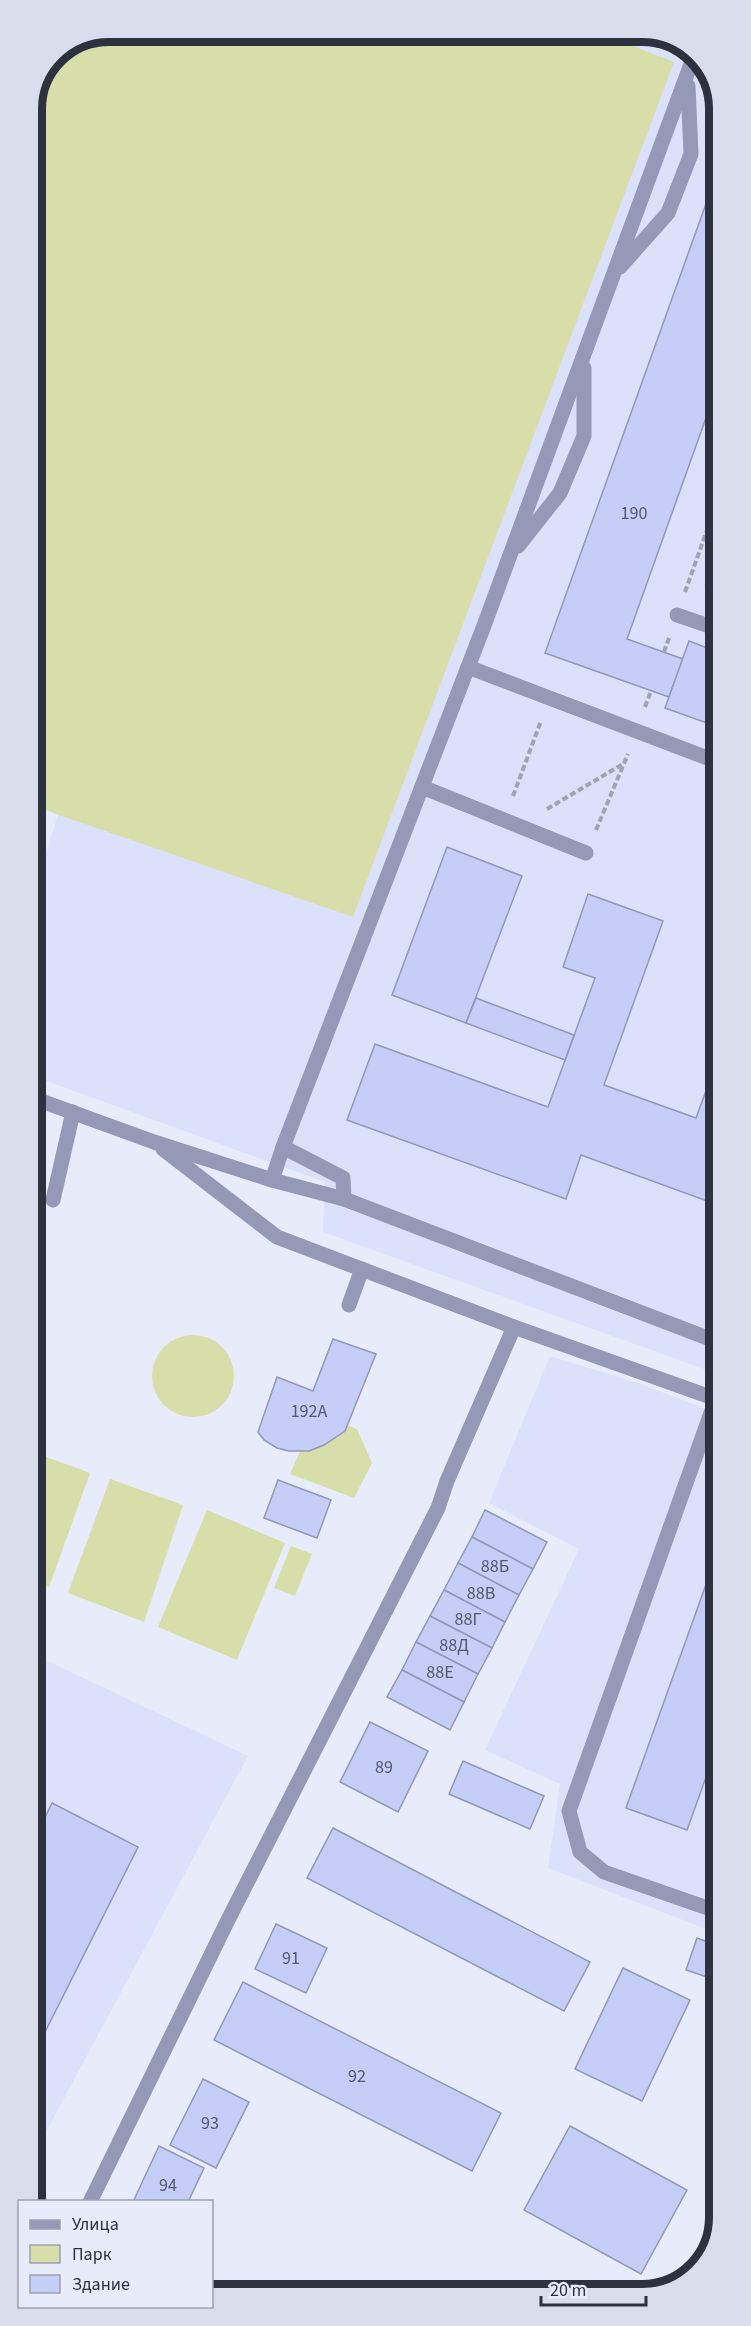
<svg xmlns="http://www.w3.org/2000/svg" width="751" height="2326" viewBox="0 0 751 2326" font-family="'Source Sans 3',sans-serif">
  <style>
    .built { fill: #dbe1fa }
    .green { fill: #d8dea9 }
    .building { fill: #c5cef7; stroke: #9198b8; stroke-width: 1.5 }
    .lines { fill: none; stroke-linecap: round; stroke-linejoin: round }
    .path { stroke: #a0a3b1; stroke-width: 4; stroke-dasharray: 6 3; stroke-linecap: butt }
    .minor { stroke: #9399b7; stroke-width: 15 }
    .labels { text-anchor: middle; stroke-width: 5; stroke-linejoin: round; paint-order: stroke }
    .number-label { font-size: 18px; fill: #54586c }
    .rim { fill: none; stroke: #2e313e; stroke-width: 8 }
  </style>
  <rect width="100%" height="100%" fill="#e8ebf9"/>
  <!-- built -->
  <g class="built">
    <path d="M109,32H648L693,50L717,89L718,1374L323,1232L325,1182L33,1076V894L58,815L32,804V104L54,54Z"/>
    <path d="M550,1356L638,1383L719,1414V1934L548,1868L560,1784L485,1750L579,1549L489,1503Z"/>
    <path d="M33,1654L248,1756L34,2154Z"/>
  </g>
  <!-- green -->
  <g class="green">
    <path d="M109,32H597L674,62L353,917L59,815L32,804V104L54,54Z"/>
    <path d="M717,545L718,591L704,586Z"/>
    <circle cx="193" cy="1376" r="41"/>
    <path d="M317,1413L357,1429L372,1463L354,1498L290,1474Z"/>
    <path d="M33,1452L90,1473L49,1587L33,1581Z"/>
    <path d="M110,1479L183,1505L144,1622L68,1593Z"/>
    <path d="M207,1510L285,1543L237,1660L158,1627Z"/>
    <path d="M291,1546L312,1554L295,1596L274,1588Z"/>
  </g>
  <!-- building -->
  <g class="building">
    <path d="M717,173V387L627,639L683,659L669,697L545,653Z"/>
    <path d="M689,641L718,652V727L665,708Z"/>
    <path d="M447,847L522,876L466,1023L392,995Z"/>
    <path d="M588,894L663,921L604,1085L696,1118L706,1091L718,1095V1205L581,1155L566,1199L347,1120L375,1044L548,1107L595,978L563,967Z"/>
    <path d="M476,998L574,1035L565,1060L466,1023Z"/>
    <path d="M333,1339L376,1354L345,1431L324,1445L309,1451H289L277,1448L264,1440L258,1432L277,1377L313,1391Z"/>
    <path d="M278,1480L331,1500L317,1538L264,1518Z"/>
    <path d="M485,1510L547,1542L533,1569L472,1537Z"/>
    <path d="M472,1537L533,1569L519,1595L458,1563Z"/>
    <path d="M719,1548V1741L687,1830L626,1808Z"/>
    <path d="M458,1563L519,1595L505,1622L444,1590Z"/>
    <path d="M444,1590L505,1622L492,1648L430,1616Z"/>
    <path d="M430,1616L492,1648L478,1674L416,1642Z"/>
    <path d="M416,1642L478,1674L464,1702L402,1670Z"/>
    <path d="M402,1670L464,1702L450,1730L387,1697Z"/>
    <path d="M370,1722L428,1751L398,1812L340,1782Z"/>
    <path d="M463,1761L544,1796L530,1829L449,1794Z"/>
    <path d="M52,1803L138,1847L34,2054V1840Z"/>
    <path d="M333,1828L590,1962L564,2011L307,1878Z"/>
    <path d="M276,1924L327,1948L306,1993L255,1969Z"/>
    <path d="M697,1938L719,1946V1981L686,1970Z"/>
    <path d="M623,1968L690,2000L642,2101L575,2069Z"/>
    <path d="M243,1982L501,2113L472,2171L214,2040Z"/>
    <path d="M203,2079L249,2102L216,2168L170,2145Z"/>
    <path d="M570,2126L687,2190L641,2274L524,2210Z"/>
    <path d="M159,2146L204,2168L188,2202H133Z"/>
  </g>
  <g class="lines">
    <!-- path -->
    <g class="path">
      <path d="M685,592L717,502"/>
      <path d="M664,652L669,638"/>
      <path d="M645,707L651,691"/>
      <path d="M513,796L541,721"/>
      <path d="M547,809L623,764"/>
      <path d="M596,830L628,754"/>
    </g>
    <!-- minor -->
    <g class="minor">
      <path d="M647,32L658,36"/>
      <path d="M620,267L668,213L691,154L688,86"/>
      <path d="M518,546L560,493L584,436V368"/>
      <path d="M677,615L718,629"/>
      <path d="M468,667L718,762"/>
      <path d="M422,787L586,853"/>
      <path d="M33,1098L154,1142L272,1180L344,1199L718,1342"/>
      <path d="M163,1149L277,1237L514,1327L719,1400"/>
      <path d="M272,1180L283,1147"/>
      <path d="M344,1199L343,1178L283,1147L485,623L695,53"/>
      <path d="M53,1200L73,1112"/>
      <path d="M349,1305L362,1269"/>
      <path d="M716,1399L569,1811L580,1852L604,1872L719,1912"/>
      <path d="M90,2202L228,1920L438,1508L447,1481L514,1327"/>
    </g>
  </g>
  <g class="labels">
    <!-- number labels -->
    <g class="number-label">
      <text x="634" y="519">190</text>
      <text x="309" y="1417">192А</text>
      <text x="495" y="1572">88Б</text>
      <text x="481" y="1599">88В</text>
      <text x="468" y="1625">88Г</text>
      <text x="454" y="1651">88Д</text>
      <text x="440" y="1678">88Е</text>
      <text x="384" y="1773">89</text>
      <text x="291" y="1964">91</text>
      <text x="357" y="2082">92</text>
      <text x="210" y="2129">93</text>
      <text x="168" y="2191">94</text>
    </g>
  </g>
  <!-- crop -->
  <path d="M0 0H751V2326H0ZM109 42H642A67 67 0 0 1 709 109V2217A67 67 0 0 1 642 2284H109A67 67 0 0 1 42 2217V109A67 67 0 0 1 109 42Z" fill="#d9dcea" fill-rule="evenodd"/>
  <path class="rim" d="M109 42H642A67 67 0 0 1 709 109V2217A67 67 0 0 1 642 2284H109A67 67 0 0 1 42 2217V109A67 67 0 0 1 109 42Z"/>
  <!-- legend -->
  <rect x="18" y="2200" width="195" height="108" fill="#e8ebf9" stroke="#9ea1ae" stroke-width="1.5"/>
  <rect x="30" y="2220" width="30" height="9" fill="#9399b7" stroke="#9ea1ae" stroke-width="1.5"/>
  <text x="72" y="2230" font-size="18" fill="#2e313e">Улица</text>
  <rect x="30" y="2245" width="30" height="18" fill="#d8dea9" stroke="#9ea1ae" stroke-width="1.5"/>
  <text x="72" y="2260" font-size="18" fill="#2e313e">Парк</text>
  <rect x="30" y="2275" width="30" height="18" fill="#c5cef7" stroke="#9ea1ae" stroke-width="1.5"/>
  <text x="72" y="2290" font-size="18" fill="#2e313e">Здание</text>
  <!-- scale -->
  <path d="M541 2296v9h105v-9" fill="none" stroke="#2e313e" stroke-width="3"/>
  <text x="550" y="2296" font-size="18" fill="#2e313e" stroke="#e8ebf9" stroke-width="4.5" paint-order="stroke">20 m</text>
</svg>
